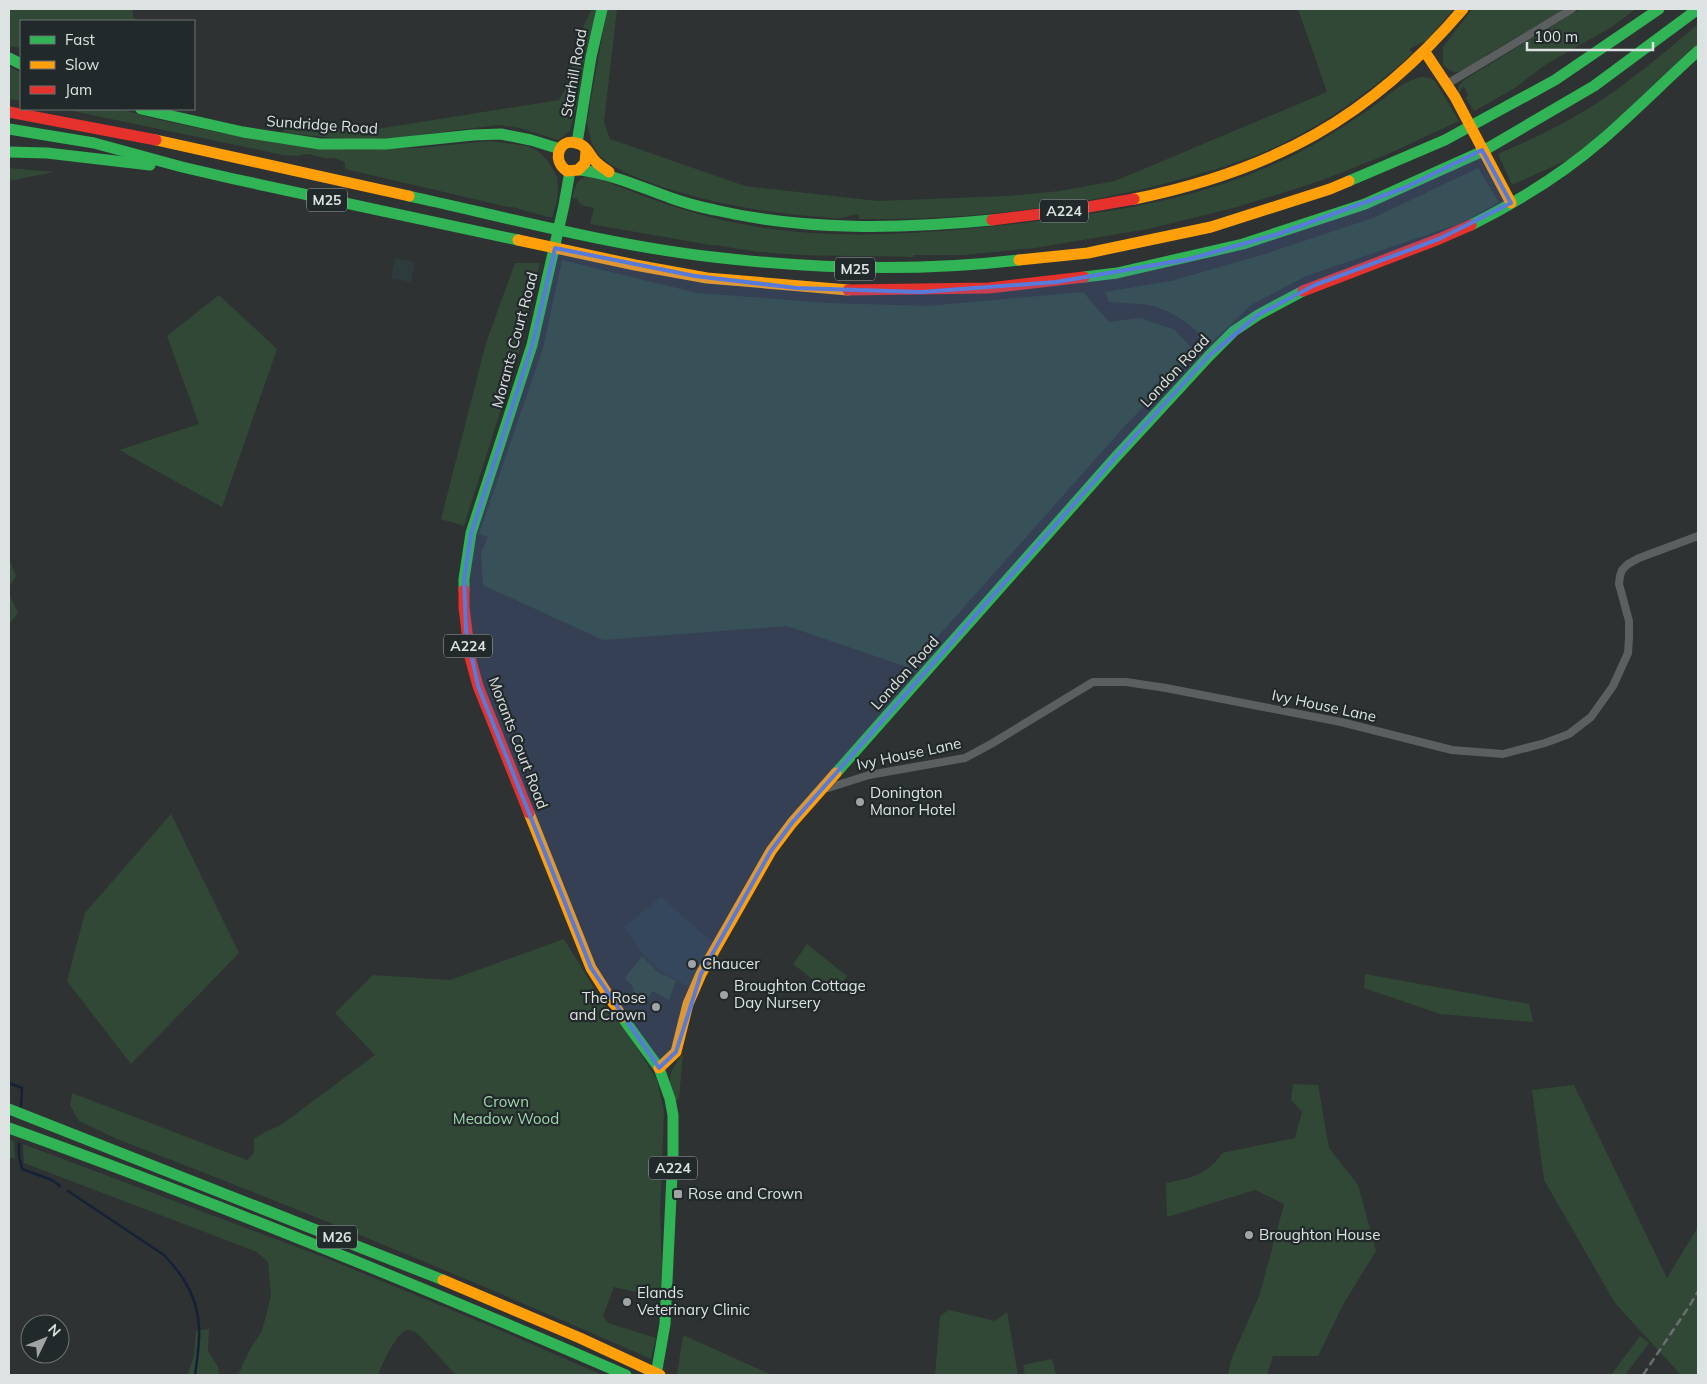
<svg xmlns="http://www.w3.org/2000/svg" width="1707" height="1384" viewBox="0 0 1707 1384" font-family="Mulish,sans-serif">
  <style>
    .built { fill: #2d3b3d }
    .green { fill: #314837 }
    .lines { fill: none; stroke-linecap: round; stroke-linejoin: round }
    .stream { stroke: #162138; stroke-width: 2.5 }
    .street { stroke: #5c5f5f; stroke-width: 8 }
    .fast { stroke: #30b455; stroke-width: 11 }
    .slow { stroke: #ff9f0a; stroke-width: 11 }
    .jam { stroke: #e5322d; stroke-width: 11 }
    .rail { stroke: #6b6e6e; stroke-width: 2.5; stroke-dasharray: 8 4; stroke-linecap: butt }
    .marked { fill: #577adb; fill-opacity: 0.2; stroke: #577adb; stroke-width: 4; stroke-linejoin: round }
    .poi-dot { fill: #a0a4a4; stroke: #22292a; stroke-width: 2 }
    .labels { text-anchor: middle; stroke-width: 4.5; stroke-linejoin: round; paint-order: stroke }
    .shield { fill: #22292a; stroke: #a5aaab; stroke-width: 1 }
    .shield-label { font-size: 14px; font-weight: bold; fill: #dde2e2 }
    .street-label { font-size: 15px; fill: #dde2e2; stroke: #22292a }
    .poi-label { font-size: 15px; fill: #dde2e2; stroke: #22292a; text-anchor: start }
    .park-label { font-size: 15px; fill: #9fd6ab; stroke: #22292a }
  </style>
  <rect width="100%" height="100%" fill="#2e3232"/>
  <!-- built -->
  <g class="built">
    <path d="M395,258L415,262L411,282L391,278Z"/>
    <path d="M661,897L712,942L689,987L662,972L644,955L624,927Z"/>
  </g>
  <!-- green -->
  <g class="green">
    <path d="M9,9H133V18L140,21H21V48L9,46Z"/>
    <path d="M592,9H597L586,51L578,100L570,131L558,140L520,128L498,125L403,137L356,140L283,133L284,127L291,129H377L559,100L565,90L584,25Z"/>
    <path d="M607,9H617L604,122L610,139L745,186L878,201L1008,196L1060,191L1115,181L1327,92L1298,9H1454L1426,41L1409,49L1413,53C1374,89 1330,120 1282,144C1250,159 1216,170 1182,179C1077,208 967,220 859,219V215C850,214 849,217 841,218C837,219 831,218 826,217C764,213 713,204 654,184C637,177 614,170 600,156C591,146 589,134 587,121Z"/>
    <path d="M1472,9H1562L1560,12L1486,55C1483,60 1465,70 1458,72C1452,73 1448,69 1443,65V47Z"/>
    <path d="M1580,9H1636L1610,28L1545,65L1515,88L1478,109L1474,111L1466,98L1468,95L1464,86L1461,89L1459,94L1458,87L1464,80Z"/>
    <path d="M1698,24V45L1627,112L1572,158L1512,185L1498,154C1528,141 1558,127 1586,110C1626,85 1662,55 1698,24Z"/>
    <path d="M9,66L21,73V101L9,99Z"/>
    <path d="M1421,77L1430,78L1435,81L1459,121L1386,155L1320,181L1237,207L1148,229L1035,248L963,255H914L913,257C848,255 782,259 717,245L716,246L590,224L594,208L581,205L577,199L572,198C575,187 577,177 590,176C600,175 611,184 620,187C642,196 665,204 688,211C734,225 784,232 832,234C898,236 965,230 1031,222C1111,212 1191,200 1265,168C1295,156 1323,140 1349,123C1358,117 1367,111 1375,105C1390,94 1403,81 1421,77Z"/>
    <path d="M63,109H121L151,118L221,133L349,150L418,148L490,141L528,146L539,152L548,161L557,177L558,188L557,201L552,218L512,207H508L345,169V162L334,158H325L307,154L297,156L283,155Z"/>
    <path d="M9,168L54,172L9,181Z"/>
    <path d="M1478,168L1499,202L1462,223L1306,276L1251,305L1210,344C1193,326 1173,310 1148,305C1135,303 1122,303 1109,302L1105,292L1171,281L1265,254L1373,218Z"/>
    <path d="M562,260L697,293L828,303L928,306L1083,292L1109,322L1140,318L1175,330L1195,352L1122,429L910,668L787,626L603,640L483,585L481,553L488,537L479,534L543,348Z"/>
    <path d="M515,263H540L520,349L464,526L441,519L486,343Z"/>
    <path d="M219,295L277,349L222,507L119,450L199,424L167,336Z"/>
    <path d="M9,559L16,576L9,587Z"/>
    <path d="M9,594L18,613L9,624Z"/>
    <path d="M171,814L239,953L131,1064L67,981L85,913Z"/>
    <path d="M564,939L605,1006L631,1038L657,1080L664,1112L660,1211L662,1269L660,1298L614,1287L603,1316L608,1323L656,1338L651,1359C475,1281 297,1208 117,1139L79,1121L70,1105L72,1093L247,1160L254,1153V1139L265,1132L281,1125L375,1055L335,1013L373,975L450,980Z"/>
    <path d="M807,944L847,976L833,995L793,964Z"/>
    <path d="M642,956L658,972L676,981L669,1000L652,991L647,1001L633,991L634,988L625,978Z"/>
    <path d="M1365,974L1529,1004L1533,1022L1440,1014L1364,988Z"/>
    <path d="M683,1053L679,1099L676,1101C667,1076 668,1075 683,1053Z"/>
    <path d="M1293,1084L1318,1085L1329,1148L1358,1185L1376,1251L1344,1303L1318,1356H1273L1267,1375H1228L1231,1360L1260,1294L1284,1204L1255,1190L1167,1217L1166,1183C1190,1178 1208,1175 1222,1153L1295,1138L1302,1112L1291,1100Z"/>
    <path d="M1574,1085L1667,1278L1698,1227V1375H1681L1615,1303L1544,1180L1532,1090Z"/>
    <path d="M9,1139L14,1141L15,1159L9,1157Z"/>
    <path d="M23,1144L326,1258L502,1331L602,1375H456L417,1333C415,1332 412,1330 409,1330C397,1329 382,1365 378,1375H238L250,1349L262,1331L271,1296L268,1262L257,1252L24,1163Z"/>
    <path d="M949,1310L995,1321L1007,1312L1018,1375H935L940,1316Z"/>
    <path d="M209,1329L208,1351L218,1367L219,1375H188L194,1355L196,1331Z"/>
    <path d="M683,1335L772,1375H677Z"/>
    <path d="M1640,1336L1649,1343L1625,1375H1611Z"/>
    <path d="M1052,1359L1056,1375H1025L1023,1365Z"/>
  </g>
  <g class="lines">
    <!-- stream -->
    <g class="stream">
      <path d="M9,1083L22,1088L21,1106"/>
      <path d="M19,1144V1156L22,1169L52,1180L60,1186"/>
      <path d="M68,1191L164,1255C184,1276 198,1298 199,1328C200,1343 197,1360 195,1375"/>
    </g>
    <!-- street -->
    <g class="street">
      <path d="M1447,84L1572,9"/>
      <path d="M824,787L828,788L869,775L965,758L991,744L1093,682H1126L1166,688L1341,722L1452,750L1503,754L1545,743L1569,734L1591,717L1613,686L1628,653L1629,638V621L1619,584L1620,576L1622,570L1628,564L1639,558L1698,536"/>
    </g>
    <!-- fast -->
    <g class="fast">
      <path d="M9,58L21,64"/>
      <path d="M141,109L243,132L320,144H386L473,135L501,134L531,140L560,149"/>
      <path d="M9,129L94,143L182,167L234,179L518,240"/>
      <path d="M577,143L591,57L602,9"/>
      <path d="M9,152L47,153L150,165"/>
      <path d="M580,170C613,174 640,187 671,198C685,203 700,207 715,210C806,231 900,229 992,220"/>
      <path d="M1349,181L1445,140L1555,80L1659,9"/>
      <path d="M409,196C509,218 610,245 713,257C815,269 917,272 1019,260"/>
      <path d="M1471,225C1517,202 1564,173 1603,139C1635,111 1666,80 1698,51"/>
      <path d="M1084,277L1117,273L1243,244L1365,204L1483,151L1594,86L1698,9"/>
      <path d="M464,590V579L471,533L532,345L564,205L570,171"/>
      <path d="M836,773L1115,458L1209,356L1234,331L1258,315L1303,291"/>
      <path d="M622,1017L659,1068L670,1099L673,1115V1154L665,1324L656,1375"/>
      <path d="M9,1109L443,1280"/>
      <path d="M9,1128C218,1203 423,1287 626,1375"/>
    </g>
    <!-- slow -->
    <g class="slow">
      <path d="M1425,52L1455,97L1511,203"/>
      <path d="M156,140L409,196"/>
      <path d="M586,151L585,163L578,170L567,171C551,161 559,138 576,143C587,145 589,155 596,162C600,166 605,169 609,172"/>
      <path d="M1134,199C1274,170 1370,118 1463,9"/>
      <path d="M518,240L635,265L707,278L848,290"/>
      <path d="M1019,260L1088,253L1211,227L1330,189L1349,181"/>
      <path d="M529,813L591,968L622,1017"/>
      <path d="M659,1068L676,1052L688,1004L701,974L771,851L792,823L836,773"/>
      <path d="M443,1280L580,1338L660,1375"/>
    </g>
    <!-- jam -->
    <g class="jam">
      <path d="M9,112L156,140"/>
      <path d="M992,220L1065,211L1134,199"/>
      <path d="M848,290L989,288L1084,277"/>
      <path d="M1303,291L1439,239L1471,225"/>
      <path d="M464,590V607L470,657L478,686L529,813"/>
    </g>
    <!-- rail -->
    <path class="rail" d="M1643,1375L1690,1305L1698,1291"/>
  </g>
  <!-- marked area -->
  <path class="marked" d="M1482,150L1511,203L1439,239L1315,285L1258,315L1209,356L1115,458L792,823L771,851L701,974L676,1052L659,1068L591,968L478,686L466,631L464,579L471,533L532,345L555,248L695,276L797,288L921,292L1056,282L1189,259L1278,234L1404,188Z"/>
  <!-- markers -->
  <g class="poi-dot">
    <circle cx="860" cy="802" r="5"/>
    <circle cx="692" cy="964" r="5"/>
    <circle cx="724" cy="995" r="5"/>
    <circle cx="656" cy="1007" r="5"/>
    <rect x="673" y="1189" width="10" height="10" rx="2.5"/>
    <circle cx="1249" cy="1235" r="5"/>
    <circle cx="627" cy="1302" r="5"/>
  </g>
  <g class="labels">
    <!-- shield labels -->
    <g class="shield">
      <rect x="307" y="188.5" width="40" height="23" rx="4"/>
      <rect x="1040" y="199.5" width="48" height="23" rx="4"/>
      <rect x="835" y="257.5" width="40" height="23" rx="4"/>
      <rect x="444" y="634.5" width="48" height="23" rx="4"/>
      <rect x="649" y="1156.5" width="48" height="23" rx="4"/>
      <rect x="317" y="1225.5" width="40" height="23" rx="4"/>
    </g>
    <g class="shield-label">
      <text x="327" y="205">M25</text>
      <text x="1064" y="216">A224</text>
      <text x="855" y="274">M25</text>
      <text x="468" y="651">A224</text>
      <text x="673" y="1173">A224</text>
      <text x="337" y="1242">M26</text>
    </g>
    <!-- street labels -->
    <g class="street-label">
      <text transform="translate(574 73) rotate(-80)" y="5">Starhill Road</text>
      <text transform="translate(322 125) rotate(4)" y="5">Sundridge Road</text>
      <text transform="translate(515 340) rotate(-75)" y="5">Morants Court Road</text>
      <text transform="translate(1175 371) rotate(-47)" y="5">London Road</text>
      <text transform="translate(905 673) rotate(-48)" y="5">London Road</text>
      <text transform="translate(1324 706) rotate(12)" y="5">Ivy House Lane</text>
      <text transform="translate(518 743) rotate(69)" y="5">Morants Court Road</text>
      <text transform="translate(909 754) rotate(-12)" y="5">Ivy House Lane</text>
    </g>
    <!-- poi labels -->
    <g class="poi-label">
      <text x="870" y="798">Donington<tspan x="870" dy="17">Manor Hotel</tspan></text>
      <text x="702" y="969">Chaucer</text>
      <text x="734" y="991">Broughton Cottage<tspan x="734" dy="17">Day Nursery</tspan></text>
      <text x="646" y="1003" text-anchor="end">The Rose<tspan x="646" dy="17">and Crown</tspan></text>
      <text x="688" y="1199">Rose and Crown</text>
      <text x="1259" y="1240">Broughton House</text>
      <text x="637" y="1298">Elands<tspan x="637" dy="17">Veterinary Clinic</tspan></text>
    </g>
    <!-- park labels -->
    <g class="park-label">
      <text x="506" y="1107">Crown<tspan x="506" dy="17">Meadow Wood</tspan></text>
    </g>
  </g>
  <!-- border -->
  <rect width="1707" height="1384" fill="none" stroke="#dde2e2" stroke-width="20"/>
  <!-- legend -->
  <rect x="20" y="20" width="175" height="90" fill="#22292a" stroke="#6d7374"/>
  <rect x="30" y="36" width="25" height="8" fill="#30b455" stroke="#6d7374"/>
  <text x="65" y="45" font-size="15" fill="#dde2e2">Fast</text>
  <rect x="30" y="61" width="25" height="8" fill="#ff9f0a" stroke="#6d7374"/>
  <text x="65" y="70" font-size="15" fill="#dde2e2">Slow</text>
  <rect x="30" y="86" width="25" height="8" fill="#e5322d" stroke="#6d7374"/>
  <text x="65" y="95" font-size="15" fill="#dde2e2">Jam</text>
  <!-- north arrow -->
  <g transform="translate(45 1339) rotate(47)"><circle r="24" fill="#22292a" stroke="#6d7374"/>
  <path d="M0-4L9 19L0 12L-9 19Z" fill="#a0a4a4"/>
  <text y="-8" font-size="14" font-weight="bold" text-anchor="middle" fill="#dde2e2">N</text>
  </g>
  <!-- scale -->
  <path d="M1527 42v8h126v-8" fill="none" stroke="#dde2e2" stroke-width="2.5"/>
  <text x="1534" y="42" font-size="15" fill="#dde2e2" stroke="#22292a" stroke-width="4" paint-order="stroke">100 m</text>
</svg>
